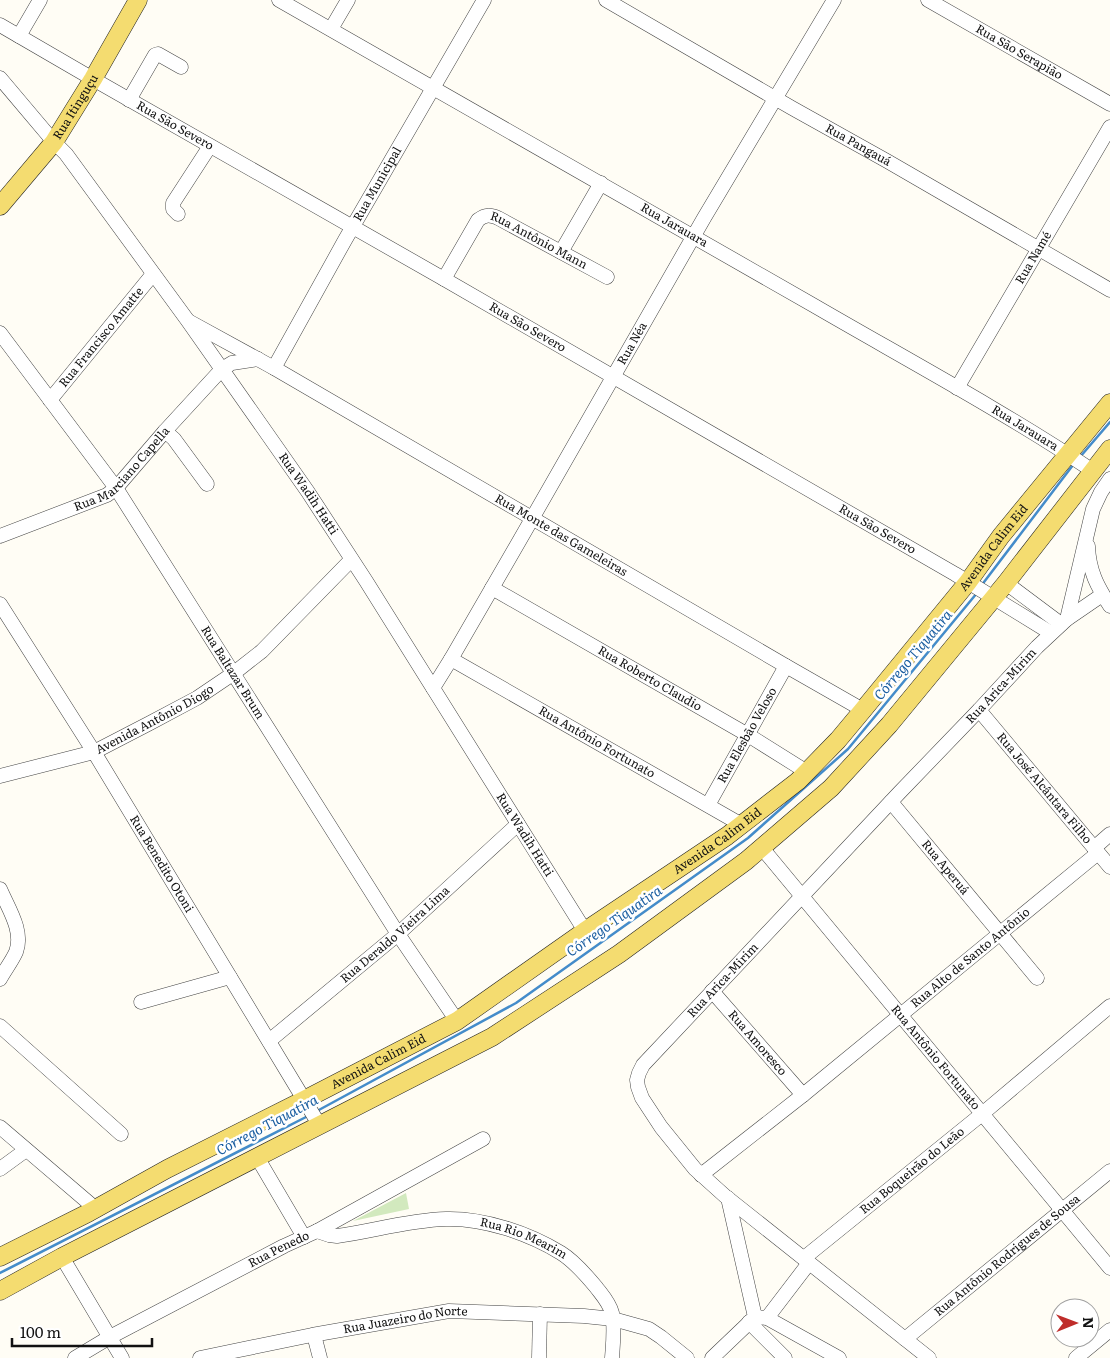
<svg xmlns="http://www.w3.org/2000/svg" width="1110" height="1358" viewBox="0 0 1110 1358" font-family="Literata,serif">
  <style>
    .green { fill: #d2e9be }
    .lines { fill: none; stroke-linecap: round; stroke-linejoin: round }
    .stream { stroke: #448cca; stroke-width: 2.5 }
    .minor-casing { stroke: #444; stroke-width: 15 }
    .major-casing { stroke: #222; stroke-width: 19 }
    .minor { stroke: #fff; stroke-width: 14 }
    .major { stroke: #f4dc70; stroke-width: 18 }
    .labels { text-anchor: middle; stroke-width: 5; stroke-linejoin: round; paint-order: stroke }
    .street-label { font-size: 12px; fill: #111; stroke: #fff }
    .water-label { font-size: 14px; font-style: italic; fill: #1c5fa1; stroke: #fff }
  </style>
  <rect width="100%" height="100%" fill="#fffdf5"/>
  <!-- green -->
  <path class="green" d="M406,1193L409,1209L353,1221Z"/>
  <g class="lines">
    <!-- stream -->
    <g class="stream">
      <path d="M1080,457L1110,422"/>
      <path d="M981,586L1073,465"/>
      <path d="M317,1111L516,1003L748,838L848,749L977,593"/>
      <path d="M0,1273L308,1116"/>
    </g>
    <defs>
      <g id="minor">
        <path id="s1" d="M279,0C457,101 635,202 813,305C906,359 1003,411 1093,471"/>
        <path id="s2" d="M606,0L792,108L887,161L1110,290"/>
        <path id="s3" d="M928,0L1110,104"/>
        <path id="s4" d="M0,25L93,79L444,279L955,574L1051,633"/>
        <path d="M331,29L348,0"/>
        <path d="M19,36L40,0"/>
        <path id="s5" d="M0,78L54,142L66,154L188,321L308,492L366,581L585,931"/>
        <path d="M129,100L155,55L158,54L181,67"/>
        <path d="M178,214L173,209V203L210,146"/>
        <path d="M561,252L601,183"/>
        <path id="s6" d="M444,279L478,220C486,214 490,215 498,218L607,277"/>
        <path id="s7" d="M190,322L274,368L786,666L863,710"/>
        <path id="s8" d="M0,333L116,488L398,934L457,1021"/>
        <path id="s9" d="M274,368L345,240L484,0"/>
        <path id="s10" d="M957,388L1110,127"/>
        <path id="s11" d="M50,400L153,274"/>
        <path d="M165,431L174,439L207,484"/>
        <path id="s12" d="M0,536L107,495L116,488L165,431L222,369L232,363L258,359"/>
        <path d="M1088,546C1089,571 1097,586 1110,606"/>
        <path d="M1006,583L1061,624"/>
        <path id="s13" d="M492,588L748,735L807,772"/>
        <path id="s14" d="M0,604L94,752L320,1126"/>
        <path d="M1067,619L1093,509L1101,492L1110,479"/>
        <path id="s15" d="M451,659L742,825"/>
        <path id="s16" d="M433,688L451,659L525,531L704,218L834,0"/>
        <path id="s17" d="M979,710L1110,867"/>
        <path id="s18" d="M0,776L94,752L150,723L197,698L234,673L262,651L351,560"/>
        <path id="s19" d="M891,802L1037,978"/>
        <path id="s20" d="M708,805L786,666"/>
        <path id="s21" d="M762,848L1110,1268"/>
        <path d="M1094,848L1110,834"/>
        <path d="M0,889C8,908 24,931 16,952C12,961 5,970 0,979"/>
        <path id="s22" d="M712,991L803,1095"/>
        <path d="M141,1002L230,977"/>
        <path d="M0,1026L121,1134"/>
        <path id="s23" d="M269,1041L398,934L518,824"/>
        <path d="M0,1127L96,1209"/>
        <path d="M257,1157L304,1237"/>
        <path d="M0,1169L26,1150"/>
        <path id="s24" d="M701,1175L803,1095L1098,853"/>
        <path id="s25" d="M317,1231L329,1235L337,1236C373,1231 409,1220 446,1219C484,1218 528,1233 561,1253C574,1261 586,1275 596,1287C602,1295 609,1302 612,1313C615,1327 613,1343 612,1358"/>
        <path d="M62,1257L122,1358"/>
        <path id="s26" d="M804,1258L982,1114L1110,1006"/>
        <path d="M755,1317L767,1318L839,1358"/>
        <path d="M767,1318L809,1263"/>
        <path d="M749,1322L785,1358"/>
        <path d="M314,1335L320,1358"/>
        <path id="s27" d="M905,1339L1110,1171"/>
        <path id="s28" d="M75,1358L110,1337L284,1246L317,1231L483,1139"/>
        <path id="s29" d="M200,1358L312,1335L449,1311L584,1316L613,1319L649,1329L661,1337L687,1358"/>
        <path d="M539,1358L540,1314"/>
        <path d="M712,1358L755,1317L728,1198"/>
        <path id="s30" d="M929,1358L725,1196L695,1169L661,1127L642,1098L638,1087L637,1080L639,1073L643,1065L900,792L979,710L1037,647L1067,619L1102,595"/>
        <path d="M1076,1358L1110,1330"/>
      </g>
      <g id="major">
        <path id="s31" d="M0,206L54,142L93,79L138,0"/>
        <path id="s32" d="M0,1257L88,1213L167,1169L304,1100L457,1021L585,931L727,836L798,781L838,740L863,710L968,582L1001,536L1110,403"/>
        <path d="M0,1291L62,1257L492,1037L619,954L746,861L831,788L889,725L1006,583L1110,449"/>
      </g>
    </defs>
    <!-- minor casing -->
    <use href="#minor" class="minor-casing"/>
    <!-- major casing -->
    <use href="#major" class="major-casing"/>
    <!-- minor -->
    <use href="#minor" class="minor"/>
    <!-- major -->
    <use href="#major" class="major"/>
  </g>
  <g class="labels">
    <!-- street labels -->
    <g class="street-label">
      <text dy="4" stroke="none"><textPath href="#s3" startOffset="105">Rua São Serapião</textPath></text>
      <text dy="4" stroke="none"><textPath href="#s31" startOffset="125">Rua Itinguçu</textPath></text>
      <text dy="4" stroke="none"><textPath href="#s4" startOffset="202">Rua São Severo</textPath></text>
      <text dy="4" stroke="none"><textPath href="#s2" startOffset="291">Rua Pangauá</textPath></text>
      <text dy="4" stroke="none"><textPath href="#s9" startOffset="211">Rua Municipal</textPath></text>
      <text dy="4" stroke="none"><textPath href="#s1" startOffset="455">Rua Jarauara</textPath></text>
      <text dy="4" stroke="none"><textPath href="#s6" startOffset="136">Rua Antônio Mann</textPath></text>
      <text dy="4" stroke="none"><textPath href="#s10" startOffset="151">Rua Namé</textPath></text>
      <text dy="4" stroke="none"><textPath href="#s4" startOffset="608">Rua São Severo</textPath></text>
      <text dy="4" stroke="none"><textPath href="#s11" startOffset="81">Rua Francisco Amatte</textPath></text>
      <text dy="4" stroke="none"><textPath href="#s16" startOffset="398">Rua Néa</textPath></text>
      <text dy="4" stroke="none"><textPath href="#s1" startOffset="860">Rua Jarauara</textPath></text>
      <text dy="4" stroke="none"><textPath href="#s12" startOffset="142">Rua Marciano Capella</textPath></text>
      <text dy="4" stroke="none"><textPath href="#s5" startOffset="518">Rua Wadih Hatti</textPath></text>
      <text dy="4" stroke="none"><textPath href="#s4" startOffset="1012">Rua São Severo</textPath></text>
      <text dy="4" stroke="none"><textPath href="#s7" startOffset="428">Rua Monte das Gameleiras</textPath></text>
      <text dy="4" stroke="none"><textPath href="#s32" startOffset="1236">Avenida Calim Eid</textPath></text>
      <text dy="4" stroke="none"><textPath href="#s8" startOffset="412">Rua Baltazar Brum</textPath></text>
      <text dy="4" stroke="none"><textPath href="#s13" startOffset="182">Rua Roberto Claudio</textPath></text>
      <text dy="4" stroke="none"><textPath href="#s30" startOffset="946">Rua Arica-Mirim</textPath></text>
      <text dy="4" stroke="none"><textPath href="#s18" startOffset="166">Avenida Antônio Diogo</textPath></text>
      <text dy="4" stroke="none"><textPath href="#s20" startOffset="80">Rua Elesbão Veloso</textPath></text>
      <text dy="4" stroke="none"><textPath href="#s15" startOffset="168">Rua Antônio Fortunato</textPath></text>
      <text dy="4" stroke="none"><textPath href="#s17" startOffset="102">Rua José Alcântara Filho</textPath></text>
      <text dy="4" stroke="none"><textPath href="#s5" startOffset="922">Rua Wadih Hatti</textPath></text>
      <text dy="4" stroke="none"><textPath href="#s32" startOffset="831">Avenida Calim Eid</textPath></text>
      <text dy="4" stroke="none"><textPath href="#s14" startOffset="306">Rua Benedito Otoni</textPath></text>
      <text dy="4" stroke="none"><textPath href="#s19" startOffset="85">Rua Aperuá</textPath></text>
      <text dy="4" stroke="none"><textPath href="#s23" startOffset="165">Rua Deraldo Vieira Lima</textPath></text>
      <text dy="4" stroke="none"><textPath href="#s24" startOffset="346">Rua Alto de Santo Antônio</textPath></text>
      <text dy="4" stroke="none"><textPath href="#s30" startOffset="541">Rua Arica-Mirim</textPath></text>
      <text dy="4" stroke="none"><textPath href="#s22" startOffset="69">Rua Amoresco</textPath></text>
      <text dy="4" stroke="none"><textPath href="#s21" startOffset="272">Rua Antônio Fortunato</textPath></text>
      <text dy="4" stroke="none"><textPath href="#s32" startOffset="426">Avenida Calim Eid</textPath></text>
      <text dy="4" stroke="none"><textPath href="#s26" startOffset="139">Rua Boqueirão do Leão</textPath></text>
      <text dy="4" stroke="none"><textPath href="#s25" startOffset="212">Rua Rio Mearim</textPath></text>
      <text dy="4" stroke="none"><textPath href="#s28" startOffset="231">Rua Penedo</textPath></text>
      <text dy="4" stroke="none"><textPath href="#s27" startOffset="132">Rua Antônio Rodrigues de Sousa</textPath></text>
      <text dy="4" stroke="none"><textPath href="#s29" startOffset="209">Rua Juazeiro do Norte</textPath></text>
    </g>
    <!-- water labels -->
    <g class="water-label">
      <text transform="translate(913 655) rotate(-50)" y="5">Córrego Tiquatira</text>
      <text transform="translate(614 921) rotate(-35)" y="5">Córrego Tiquatira</text>
      <text transform="translate(267 1125) rotate(-28)" y="5">Córrego Tiquatira</text>
    </g>
  </g>
  <!-- north arrow -->
  <g transform="translate(1075 1323) rotate(89)"><circle r="24" fill="#ffffff" stroke="#a0a0a0"/>
  <path d="M0-4L9 19L0 12L-9 19Z" fill="#bf2d2b"/>
  <text y="-8" font-size="14" font-weight="bold" text-anchor="middle" fill="#111111">N</text>
  </g>
  <!-- scale -->
  <path d="M12 1338v8h140v-8" fill="none" stroke="#111111" stroke-width="2.5"/>
  <text x="20" y="1338" font-size="15" fill="#111111" stroke="#ffffff" stroke-width="4" paint-order="stroke">100 m</text>
</svg>
